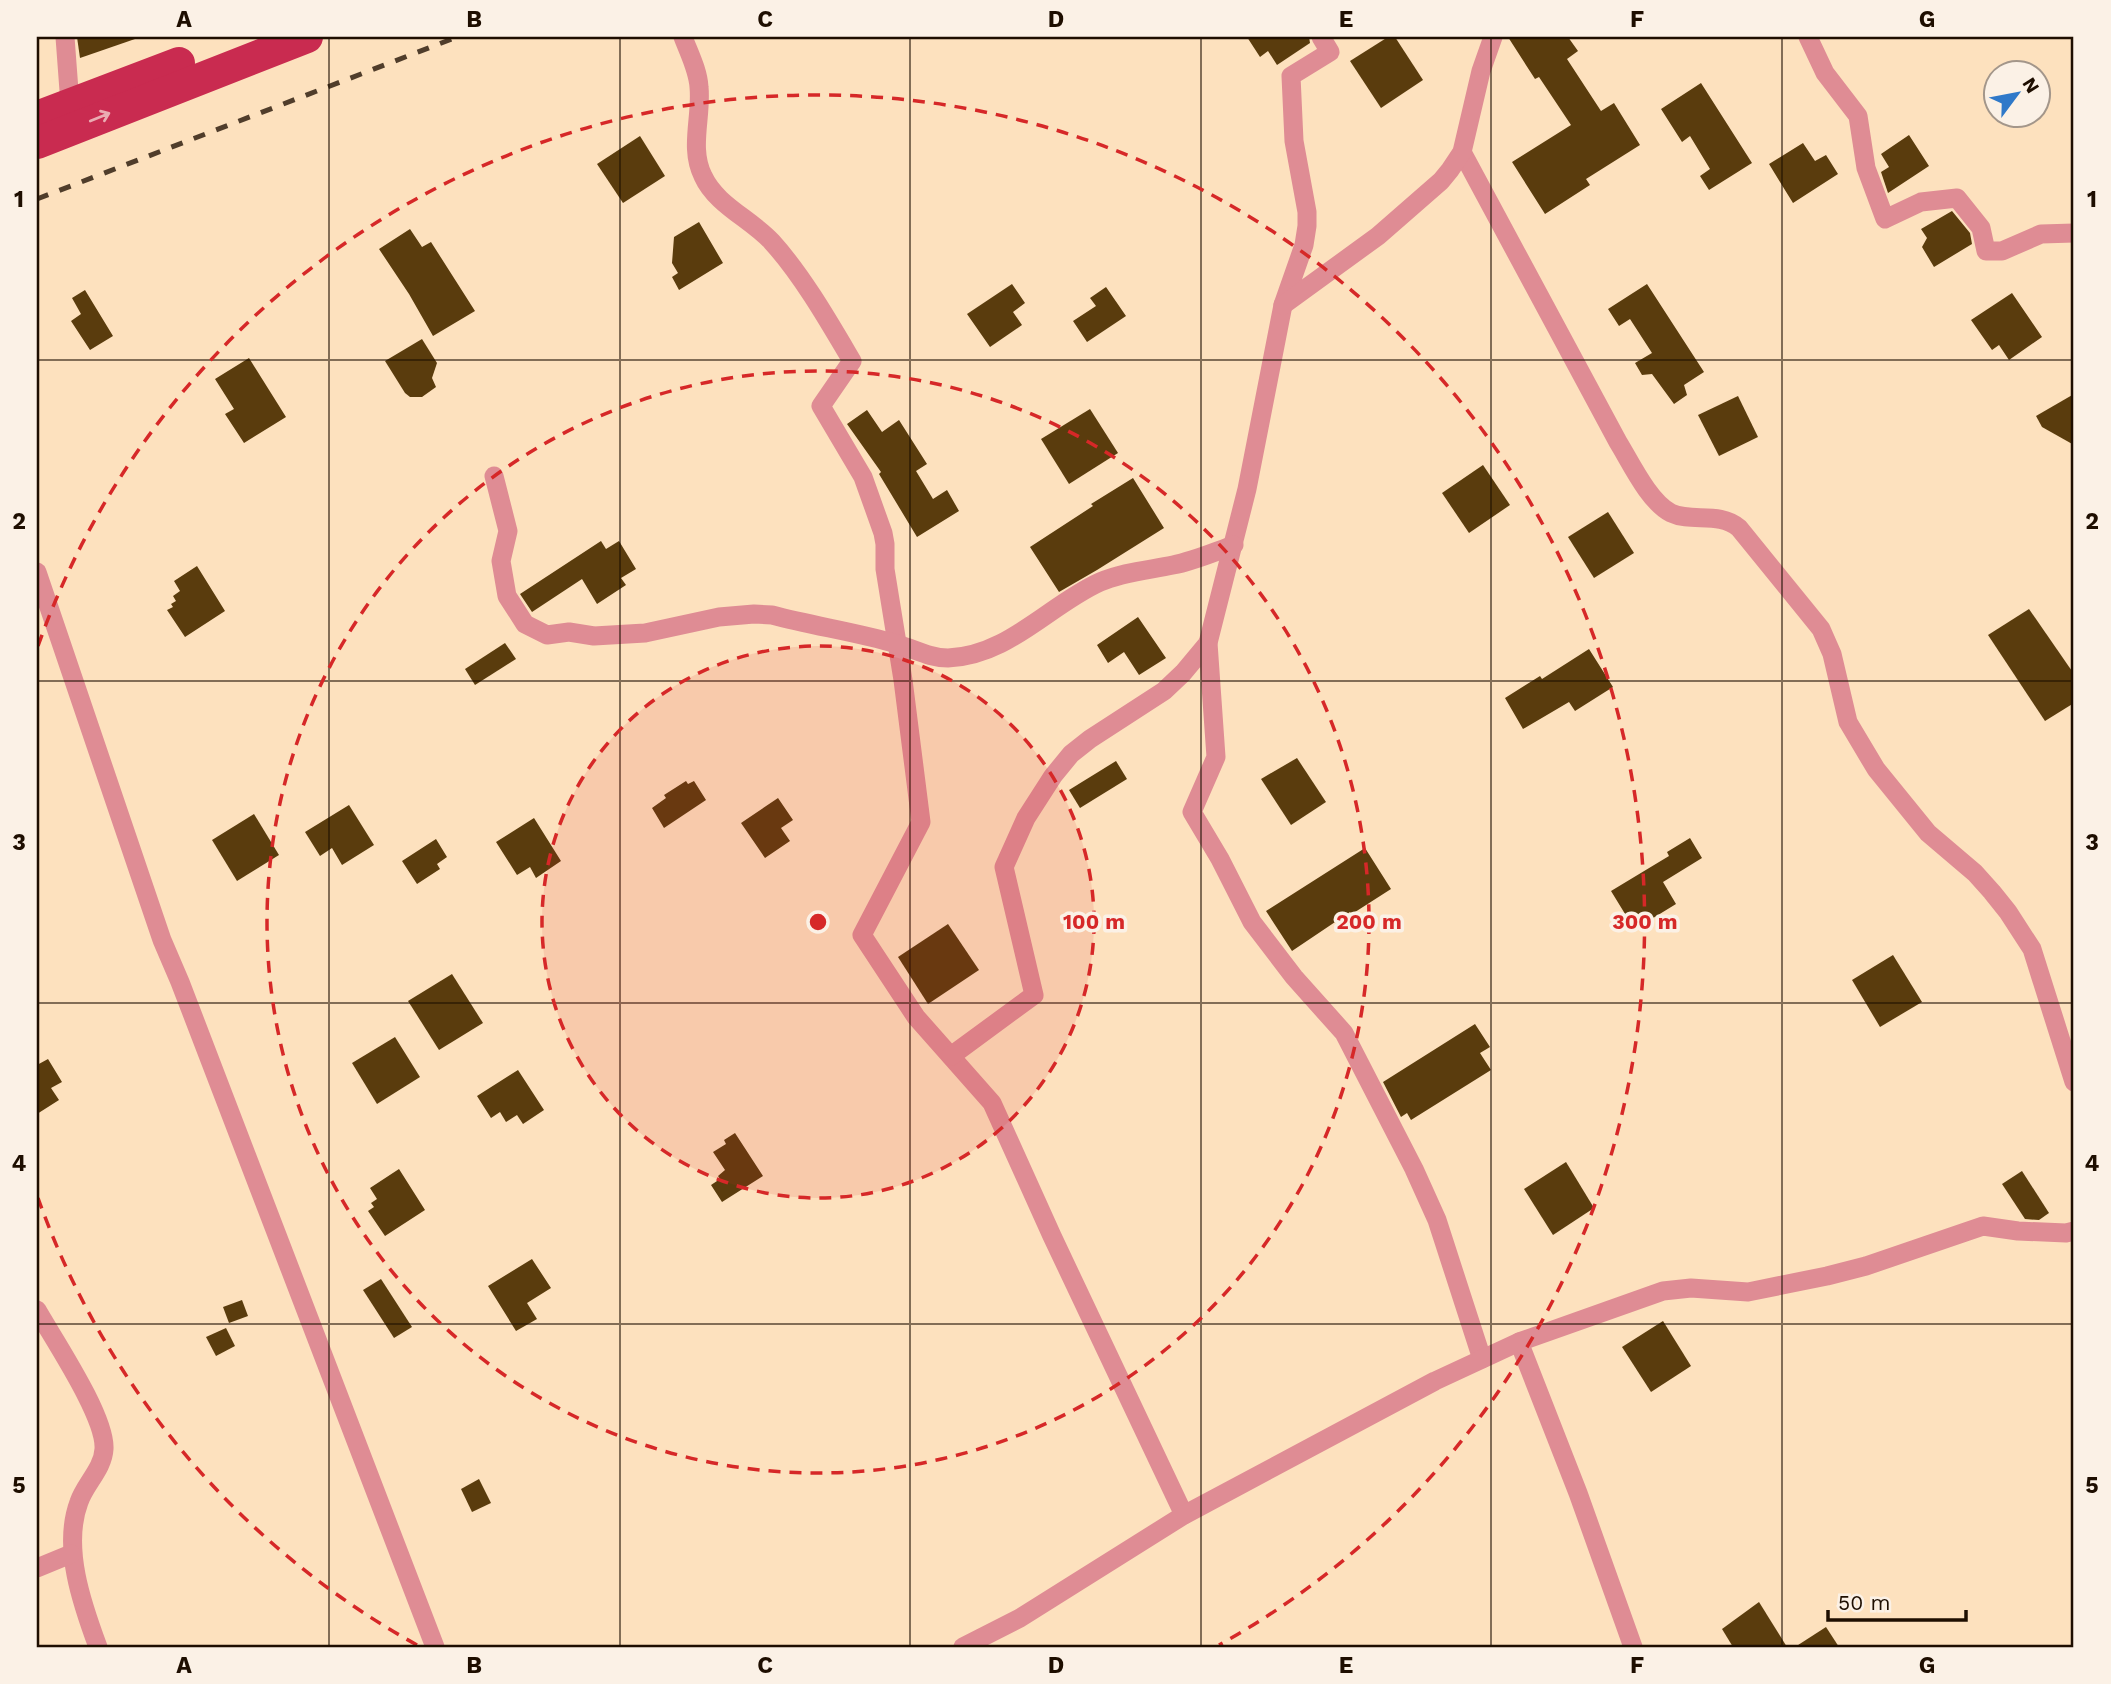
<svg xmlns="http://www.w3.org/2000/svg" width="2111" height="1684" viewBox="0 0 2111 1684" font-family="'Work Sans',sans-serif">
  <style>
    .building { fill: #5a3c0d }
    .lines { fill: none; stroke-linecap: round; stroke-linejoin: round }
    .minor { stroke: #df8c94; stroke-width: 19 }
    .primary { stroke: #c92b50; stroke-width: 32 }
    .rail { stroke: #503d2b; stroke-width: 5; stroke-dasharray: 12 12; stroke-linecap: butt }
    .oneway { stroke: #eaacb2 }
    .grid { fill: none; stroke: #1e0e00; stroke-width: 2; stroke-opacity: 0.55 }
    .ring { fill: none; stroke: #d62828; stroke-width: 3.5; stroke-dasharray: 12 9 }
    .centre { fill: #d62828; stroke: #fbf1e6; stroke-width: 3.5 }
    .ring-label { font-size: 21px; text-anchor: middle; font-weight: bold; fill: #d62828; stroke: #fbf1e6; stroke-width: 7; stroke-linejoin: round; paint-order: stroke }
    .neatline { fill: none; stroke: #1e0e00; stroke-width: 2.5 }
    .grid-label { font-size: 23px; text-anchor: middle; font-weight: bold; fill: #1e0e00 }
  </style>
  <rect width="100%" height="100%" fill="#fde1be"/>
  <!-- building -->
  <g class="building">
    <path d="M77,37H135V39L80,58Z"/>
    <path d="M1247,37H1309L1310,43L1277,65L1268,51L1260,57Z"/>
    <path d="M1388,37H1395L1423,80L1381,108L1350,61Z"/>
    <path d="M1508,37H1568L1578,51L1567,59L1601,111L1614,103L1640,145L1586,179L1590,185L1545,214L1512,162L1571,125L1539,77L1535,79Z"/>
    <path d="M1701,83L1752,163L1709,190L1700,176L1710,169L1690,136L1682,142L1661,109Z"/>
    <path d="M1909,135L1929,166L1888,193L1881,172L1889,167L1881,154Z"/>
    <path d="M640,136L665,176L623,203L597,164Z"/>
    <path d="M1803,143L1815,161L1826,155L1838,174L1793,203L1769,164Z"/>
    <path d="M1952,211L1970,233L1972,244L1934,267L1922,247L1927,238L1921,229Z"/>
    <path d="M699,222L723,263L679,290L672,277L678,273L672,263L674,237Z"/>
    <path d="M410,229L422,247L431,242L475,311L433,336L409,294L379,249Z"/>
    <path d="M1012,284L1025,303L1013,312L1022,325L990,347L967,314Z"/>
    <path d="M1647,284L1704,372L1684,385L1687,395L1674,404L1652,374L1642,375L1635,363L1652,353L1630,319L1619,326L1608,309Z"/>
    <path d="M1106,287L1126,316L1087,342L1073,321L1096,306L1090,298Z"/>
    <path d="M85,290L113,336L90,350L71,321L81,314L72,298Z"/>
    <path d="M2012,293L2042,337L2009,360L1999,345L1992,350L1971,320Z"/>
    <path d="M422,339L437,363L432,378L436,387L422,397H410L405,393L385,361Z"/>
    <path d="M249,358L286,417L244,443L225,414L234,409L215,379Z"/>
    <path d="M2074,394V445L2042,427L2036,416Z"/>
    <path d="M1738,396L1758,437L1719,456L1698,415Z"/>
    <path d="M1090,409L1118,453L1069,484L1041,439Z"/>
    <path d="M867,410L882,432L899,420L927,464L916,471L933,499L947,490L959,511L917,537L879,474L881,472L847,424Z"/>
    <path d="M1483,465L1510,505L1469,533L1442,493Z"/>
    <path d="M1133,478L1164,528L1097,570L1059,592L1030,547L1093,506L1091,504Z"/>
    <path d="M1608,512L1634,553L1594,578L1568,537Z"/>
    <path d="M601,541L606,549L619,541L636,569L621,578L626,585L597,604L582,579L532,612L520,594Z"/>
    <path d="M197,566L225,611L185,637L167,610L173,607L171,604L176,601L173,596L180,591L174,581Z"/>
    <path d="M2029,609L2074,674V703L2045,721L1988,635Z"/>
    <path d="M1138,617L1166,658L1139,675L1124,652L1108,663L1097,645Z"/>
    <path d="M505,643L516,659L475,685L465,669Z"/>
    <path d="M1589,649L1613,687L1575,711L1569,702L1523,729L1505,698L1540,676L1542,679Z"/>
    <path d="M1297,758L1326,802L1291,825L1261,779Z"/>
    <path d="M1116,761L1127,779L1080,808L1069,790Z"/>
    <path d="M686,781L688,784L694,781L706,800L664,828L652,808L666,798L664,795Z"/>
    <path d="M778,798L793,820L781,828L790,841L765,858L741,823Z"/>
    <path d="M349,805L374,845L342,865L332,848L320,856L305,832Z"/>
    <path d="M254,814L279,855L237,881L212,840Z"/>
    <path d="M534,818L561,861L536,878L530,867L517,875L496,842Z"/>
    <path d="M1690,838L1702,858L1663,882L1676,904L1645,923L1640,915L1630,922L1611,891L1669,856L1667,852Z"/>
    <path d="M436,839L447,857L437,864L440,869L417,884L402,861Z"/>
    <path d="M1365,848L1391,889L1352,914L1350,912L1292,951L1266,911Z"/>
    <path d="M948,924L979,970L928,1004L898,957Z"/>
    <path d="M1893,955L1922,1002L1880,1027L1852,980Z"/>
    <path d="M452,974L483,1023L439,1050L408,1001Z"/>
    <path d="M1475,1024L1490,1047L1480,1053L1491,1070L1411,1120L1407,1113L1401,1117L1383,1082Z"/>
    <path d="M395,1037L420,1077L377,1104L352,1063Z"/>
    <path d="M48,1059L62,1082L51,1088L59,1100L37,1114V1065Z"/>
    <path d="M518,1070L544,1110L523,1124L517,1115L506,1122L500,1112L491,1118L477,1096Z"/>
    <path d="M735,1133L763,1176L722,1202L711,1185L720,1179L718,1176L725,1170L713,1152L726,1144L724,1140Z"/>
    <path d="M1566,1162L1594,1208L1553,1235L1524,1189Z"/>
    <path d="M399,1169L425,1210L385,1236L368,1211L374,1207L371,1203L377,1199L370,1188Z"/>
    <path d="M2022,1171L2049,1213L2039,1220L2025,1219L2002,1184Z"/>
    <path d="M532,1259L551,1288L527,1303L537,1319L516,1331L488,1286Z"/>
    <path d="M381,1279L412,1327L394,1338L363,1290Z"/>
    <path d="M242,1300L248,1316L229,1323L223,1307Z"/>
    <path d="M1663,1321L1691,1366L1651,1392L1622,1347Z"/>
    <path d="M226,1328L235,1346L216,1356L206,1337Z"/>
    <path d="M479,1479L491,1503L472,1512L461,1489Z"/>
    <path d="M1759,1602L1787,1647H1733L1722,1629Z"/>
    <path d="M1826,1627L1839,1647H1795Z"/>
  </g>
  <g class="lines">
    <!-- minor -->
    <g class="minor">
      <path d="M65,37L70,104"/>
      <path d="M683,37C689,53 698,70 699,87C702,117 689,148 703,176C716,205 751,219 772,242C802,275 829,322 852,361L821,406L863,477L883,533L885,544V569L903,680L921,822L862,935L916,1017L992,1103L1052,1236L1184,1515"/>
      <path d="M1321,37L1330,52L1291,76L1294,141L1307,212V226L1304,245L1283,305L1247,489L1208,643L1216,757L1192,812L1220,859L1252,922L1294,977L1344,1033L1414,1169L1437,1220L1482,1359"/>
      <path d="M1808,37L1825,73L1858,116L1866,168L1885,219L1921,202L1957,198L1981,228L1986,251H2002L2041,234L2074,233"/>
      <path d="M1462,152L1618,442C1631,463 1649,502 1671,513C1692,523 1719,511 1739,528L1821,629L1832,654L1848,722L1876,769L1928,833L1975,873L1992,892L2008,912L2032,949L2074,1082"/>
      <path d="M1283,305L1378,236L1441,181L1450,170L1462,152L1481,71L1493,37"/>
      <path d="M494,476L508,531L501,561L507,596L525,624L547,635L569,632L594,636L645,633L719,617L754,614L772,615C813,626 856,632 897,644C915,649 929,658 948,658C1008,656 1049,605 1100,582C1123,572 1149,570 1173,565C1194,561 1214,552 1234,545"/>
      <path d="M37,572L162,940L180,982L435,1647"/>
      <path d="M951,1056L1034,995L1004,867L1026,818L1053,776L1071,754L1090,739L1164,691L1183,673L1208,643"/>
      <path d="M37,1310C54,1340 106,1417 104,1449C103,1469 85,1484 79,1502C62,1547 82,1604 98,1647"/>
      <path d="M1519,1342L1578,1493L1633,1647"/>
      <path d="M37,1568L71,1554"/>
      <path d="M963,1647L1020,1618L1184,1515L1435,1381L1519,1342L1663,1291L1691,1288L1748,1292L1827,1276L1866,1266L1983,1226L2018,1231L2066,1233L2074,1231"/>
    </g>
    <!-- primary -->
    <g class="primary">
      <path d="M37,117L179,63"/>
      <path d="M37,143L307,37"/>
    </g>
    <!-- rail -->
    <path class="rail" d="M37,199L457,37"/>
  </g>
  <!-- one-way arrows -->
  <defs><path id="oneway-shaft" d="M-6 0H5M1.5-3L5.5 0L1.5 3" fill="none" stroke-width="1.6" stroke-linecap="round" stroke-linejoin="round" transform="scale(1.75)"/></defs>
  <use class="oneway" href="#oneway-shaft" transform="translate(100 117) rotate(-22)"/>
  <!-- grid -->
  <path class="grid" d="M329,37V1647M620,37V1647M910,37V1647M1201,37V1647M1491,37V1647M1782,37V1647M37,360H2074M37,681H2074M37,1003H2074M37,1324H2074"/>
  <!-- distance rings -->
  <circle cx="818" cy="922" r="276" fill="#d62828" fill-opacity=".12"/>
  <g class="ring">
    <circle cx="818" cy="922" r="276"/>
    <circle cx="818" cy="922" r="551"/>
    <path d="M417 1645A827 827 0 0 1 38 1198M38 646A827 827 0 1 1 1219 1645"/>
  </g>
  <circle cx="818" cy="922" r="10" class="centre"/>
  <g class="ring-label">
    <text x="1094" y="929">100 m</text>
    <text x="1369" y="929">200 m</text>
    <text x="1645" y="929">300 m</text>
  </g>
  <!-- border -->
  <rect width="2111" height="1684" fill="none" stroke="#fbf1e6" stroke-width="77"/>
  <!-- north arrow -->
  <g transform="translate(2017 94) rotate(58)"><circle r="33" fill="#fbf1e6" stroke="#a3968a" stroke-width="2"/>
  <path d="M0-5L12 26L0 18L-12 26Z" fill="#2f79c9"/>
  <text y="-10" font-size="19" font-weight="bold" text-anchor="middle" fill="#1e0e00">N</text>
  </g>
  <!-- scale -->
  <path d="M1828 1610v10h138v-10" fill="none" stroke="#1e0e00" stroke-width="3.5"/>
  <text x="1838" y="1610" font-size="21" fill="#1e0e00" stroke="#fbf1e6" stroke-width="5" paint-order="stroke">50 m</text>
  <rect x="38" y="38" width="2034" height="1608" class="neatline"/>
  <g class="grid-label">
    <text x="184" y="27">A</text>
    <text x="474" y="27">B</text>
    <text x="765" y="27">C</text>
    <text x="1056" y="27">D</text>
    <text x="1346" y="27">E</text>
    <text x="1637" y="27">F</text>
    <text x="1927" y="27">G</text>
    <text x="19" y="207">1</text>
    <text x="2092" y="207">1</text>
    <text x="19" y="529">2</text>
    <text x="2092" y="529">2</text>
    <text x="19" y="850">3</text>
    <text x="2092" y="850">3</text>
    <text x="19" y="1171">4</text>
    <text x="2092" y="1171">4</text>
    <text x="19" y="1493">5</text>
    <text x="2092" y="1493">5</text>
    <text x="184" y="1673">A</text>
    <text x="474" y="1673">B</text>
    <text x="765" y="1673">C</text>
    <text x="1056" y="1673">D</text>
    <text x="1346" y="1673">E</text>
    <text x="1637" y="1673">F</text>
    <text x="1927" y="1673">G</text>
  </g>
</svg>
